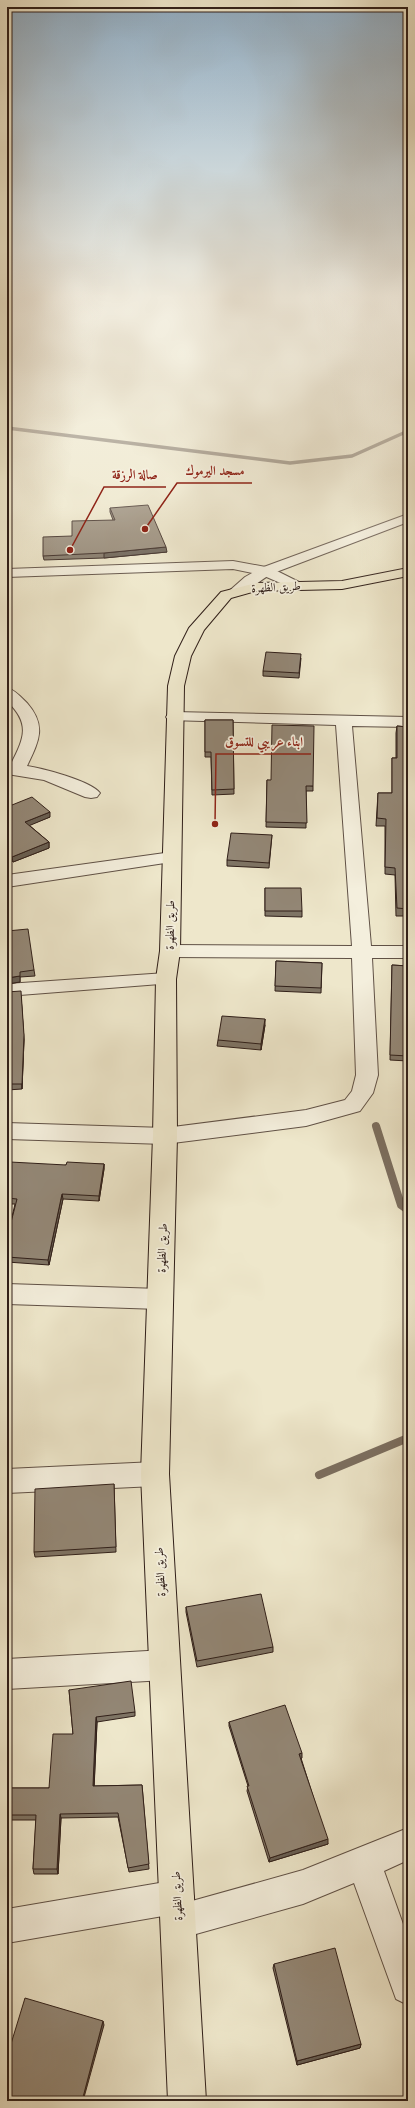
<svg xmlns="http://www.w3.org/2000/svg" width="415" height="2108" viewBox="0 0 415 2108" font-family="'Libre Caslon Text',Amiri,serif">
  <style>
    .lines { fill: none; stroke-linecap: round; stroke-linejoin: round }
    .stream-far1 { stroke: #7b6e5f; stroke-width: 3.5 }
    .stream { stroke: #7b6e5f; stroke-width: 8 }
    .minor-casing { stroke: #605146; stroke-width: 2 }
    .tertiary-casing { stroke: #605146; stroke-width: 2 }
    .primary-casing { stroke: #301f19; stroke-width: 2 }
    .minor { fill: #f4efdd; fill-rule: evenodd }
    .tertiary { fill: #f4efdd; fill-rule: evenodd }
    .primary { fill: #eee7cb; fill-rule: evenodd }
    .wall { fill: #7e7465; stroke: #301f19 }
    .shaded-wall { fill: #675e53; stroke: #301f19 }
    .building { fill: #938776; stroke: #301f19 }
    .labels { text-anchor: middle; stroke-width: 3.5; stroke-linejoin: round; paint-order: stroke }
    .street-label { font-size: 12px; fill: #301f19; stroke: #f4efdd }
    .leader { fill: none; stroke: #8f2418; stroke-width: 1.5 }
    .callout-dot { fill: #8f2418; stroke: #f4efdd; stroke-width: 1.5 }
    .callout-label { font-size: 13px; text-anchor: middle; font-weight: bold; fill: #8f2418; stroke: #f4efdd; stroke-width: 3.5; stroke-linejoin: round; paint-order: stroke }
  </style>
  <rect width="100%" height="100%" fill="#eee7cb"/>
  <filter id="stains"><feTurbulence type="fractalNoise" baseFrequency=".005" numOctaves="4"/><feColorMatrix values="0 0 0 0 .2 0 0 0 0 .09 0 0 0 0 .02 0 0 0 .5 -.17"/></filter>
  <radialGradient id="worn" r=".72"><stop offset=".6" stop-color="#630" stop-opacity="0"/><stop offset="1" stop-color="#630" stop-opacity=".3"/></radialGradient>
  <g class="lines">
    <!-- stream-far1 -->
    <path class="stream-far1" d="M7,428L290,463L352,456L408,431"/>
    <!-- stream -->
    <g class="stream">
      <path d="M376,1126L401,1205L408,1210"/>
      <path d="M319,1475L408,1438"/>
    </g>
    <defs>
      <g id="minor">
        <path d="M408,514V522L271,574C260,580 241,598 230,595L228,592L245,577L261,568Z"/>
        <path d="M7,688C15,690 21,697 27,703C47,726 39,741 27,766C42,768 91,781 100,793L97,797L91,798L85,797L44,780L7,774V764H11C24,738 31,724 7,701Z"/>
        <path d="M174,712L408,717V727L352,726L371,946H408V958H372L378,1075L373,1093L360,1111L306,1126L165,1144L7,1139V1123L165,1128L306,1110L345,1100L352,1091L356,1075L352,958L170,957L163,955L160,951L163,947L170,945L352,946L336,725L168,720L166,717L168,714Z"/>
        <path d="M172,852L178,853L181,857L178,861L7,887V875Z"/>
        <path d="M166,973L173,975L176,979L173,983L7,996V984Z"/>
        <path d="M7,1284L160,1289L169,1292L172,1299L169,1306L160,1309L7,1304Z"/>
        <path d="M155,1462L165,1466L169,1474L165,1482L155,1486L7,1493V1469Z"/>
        <path d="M165,1650L176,1655L180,1665L176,1675L165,1680L7,1689V1659Z"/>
        <path d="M408,1828V1860L384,1871L408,1938V2005L396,1999L354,1883L303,1904L178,1939L166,1934L161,1922L163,1916L7,1943V1909L177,1880L189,1885L194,1897L192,1901L303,1870Z"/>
      </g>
      <path id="tertiary" d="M233,561L271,568L299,582L301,585L299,588L294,589L262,575L233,569L7,577V569Z"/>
      <path id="primary" d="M408,568V576L342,589L256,591L231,598L204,630L191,656L184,686L180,951L176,979L177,1136L169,1474L206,2101H168L141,1474L153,1136L156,979L160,951L168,686L175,656L189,628L221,592L256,583L342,581Z"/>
    </defs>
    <!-- minor casing -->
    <use href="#minor" class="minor-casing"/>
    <!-- tertiary casing -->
    <use href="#tertiary" class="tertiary-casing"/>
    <!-- primary casing -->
    <use href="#primary" class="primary-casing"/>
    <!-- minor -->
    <use href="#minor" class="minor"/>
    <!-- tertiary -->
    <use href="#tertiary" class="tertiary"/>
    <!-- primary -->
    <use href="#primary" class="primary"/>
  </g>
  <!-- wall -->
  <g class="wall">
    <path d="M110,508L167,552L104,558L44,560L43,556L72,536L113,520L110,512Z"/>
    <path d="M301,658L299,678L263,676V671Z"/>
    <path d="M205,720H233L234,794L212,795L211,757H205Z"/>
    <path d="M397,726L408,727V916H396L395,875L385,874V826H376L378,793H392V758H396V733Z"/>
    <path d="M267,780L313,786V791H306V828L266,827Z"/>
    <path d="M7,807L50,817L29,825L49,842V848L13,862L7,856Z"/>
    <path d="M272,835L269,868L227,866V860Z"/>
    <path d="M265,888L302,911V917L265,916Z"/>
    <path d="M7,931L34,970L35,976L20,977V982L7,984Z"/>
    <path d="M276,961L322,963L321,993L275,991Z"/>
    <path d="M392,965L408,966V1061L390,1060Z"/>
    <path d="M7,992L21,996L24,1040L22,1089L7,1090Z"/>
    <path d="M265,1025L261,1050L217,1046L218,1040Z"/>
    <path d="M104,1164V1169L99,1201L63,1199L49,1265L7,1262V1238L15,1204H7V1178L66,1165Z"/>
    <path d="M114,1484L116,1552L35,1557L34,1552Z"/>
    <path d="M186,1607L273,1647V1652L197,1667L186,1612Z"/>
    <path d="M69,1690L135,1712V1716L97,1722L94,1786L142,1785L149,1869L129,1872L118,1817L61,1818L58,1874H34L33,1869L36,1820H7V1788H49L73,1734Z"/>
    <path d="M229,1722L302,1758H301L328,1844L269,1862L247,1791L248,1786L229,1726Z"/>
    <path d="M406,1908H408V1920L405,1913Z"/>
    <path d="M274,1964L361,2044L360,2048L297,2065L273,1968Z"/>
  </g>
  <!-- shaded-wall -->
  <g class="shaded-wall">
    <path d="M166,547L167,552L104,558V553Z"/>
    <path d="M50,812V817L26,827L25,822Z"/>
    <path d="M49,842V848L13,862L12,857Z"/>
    <path d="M20,976V982L7,984V978Z"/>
    <path d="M21,996L24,1040L22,1089V1084Z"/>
    <path d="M265,1019V1025L261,1050V1044Z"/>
    <path d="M104,1164V1169L99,1201V1196Z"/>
    <path d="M62,1194L63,1199L49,1265L48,1260Z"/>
    <path d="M10,1559L11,1564L8,1620L7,1611Z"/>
    <path d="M96,1717L97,1722L94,1790L93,1786Z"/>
    <path d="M302,1753V1758L299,1759V1754Z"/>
    <path d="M60,1814L61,1818L58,1874L57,1869Z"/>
    <path d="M328,1839V1844L269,1862L270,1858Z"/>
    <path d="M103,2021L104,2025L83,2101H82Z"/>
    <path d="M361,2044L360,2048L297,2065V2061Z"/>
  </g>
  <!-- building -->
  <g class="building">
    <path d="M148,505L166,547L104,553L43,556V537L72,536V521L115,520L110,508Z"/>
    <path d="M266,652L301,654L299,673L263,671Z"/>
    <path d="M205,720H233L234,789L212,790L211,752H205Z"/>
    <path d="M272,725L314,726L313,786H306L307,823L266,822L267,780H271Z"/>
    <path d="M397,726L408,727V909L397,908L395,868L385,867L386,819L377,818L378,793H392V758H397Z"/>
    <path d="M32,797L50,812L25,822L49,842L12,857L7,852V807Z"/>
    <path d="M231,833L272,835L269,863L227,860Z"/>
    <path d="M265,888H301L302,911H265Z"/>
    <path d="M28,929L34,970L20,972V976L7,978V931Z"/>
    <path d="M276,961L322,963L321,988L275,986Z"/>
    <path d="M392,965L408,966V1056L390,1055Z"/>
    <path d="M21,991L24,1035L22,1084H7V992Z"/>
    <path d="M222,1016L265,1019L261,1044L218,1040Z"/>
    <path d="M10,1162L66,1165L67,1162L104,1164L99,1196L62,1194L48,1260L7,1257V1238L17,1199L7,1198V1178Z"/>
    <path d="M114,1484L116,1547L34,1552L35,1489Z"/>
    <path d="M7,1559H10L7,1611Z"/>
    <path d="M261,1594L273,1647L197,1661L186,1607Z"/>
    <path d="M131,1681L135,1712L96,1717L93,1786L142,1785L149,1864L128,1868L118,1813L60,1814L57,1869H33L36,1815H7V1788H49L53,1734H73L69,1690Z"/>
    <path d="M285,1705L302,1753L299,1754L328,1839L270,1858L247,1786H249L229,1722Z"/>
    <path d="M335,1948L361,2044L297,2061L274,1964Z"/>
    <path d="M25,1998L103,2021L82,2101H7V2057Z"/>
  </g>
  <!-- sky -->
  <linearGradient id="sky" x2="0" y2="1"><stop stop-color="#90adc4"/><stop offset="0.5" stop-color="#f7f4e8"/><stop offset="1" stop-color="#f7f4e8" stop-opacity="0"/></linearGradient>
  <rect width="415" height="594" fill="url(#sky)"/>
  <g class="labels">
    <!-- street labels -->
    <g class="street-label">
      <text transform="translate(276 587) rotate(-3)" y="4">طريق الظهرة</text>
      <text transform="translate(170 925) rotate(-89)" y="4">طريق الظهرة</text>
      <text transform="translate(162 1248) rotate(-88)" y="4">طريق الظهرة</text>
      <text transform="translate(160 1572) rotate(-93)" y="4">طريق الظهرة</text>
      <text transform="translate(177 1896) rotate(-93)" y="4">طريق الظهرة</text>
    </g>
  </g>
  <!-- callouts -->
  <path class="leader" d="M145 529L177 483H252M70 550L104 487H166M215 824L216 754H311"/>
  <g class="callout-dot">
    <circle cx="145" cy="529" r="4"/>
    <circle cx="70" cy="550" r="4"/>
    <circle cx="215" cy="824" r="4"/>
  </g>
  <g class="callout-label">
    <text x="215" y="475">مسجد اليرموك</text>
    <text x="135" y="479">صالة الرزقة</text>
    <text x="264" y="746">ابناء عريبي للتسوق</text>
  </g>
  <!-- margin -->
  <rect width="415" height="2108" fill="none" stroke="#eee7cb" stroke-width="24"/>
  <rect x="8" y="8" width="399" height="2092" fill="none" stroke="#301f19" stroke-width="2"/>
  <rect x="12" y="12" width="391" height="2084" fill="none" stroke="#301f19"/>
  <rect width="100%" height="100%" filter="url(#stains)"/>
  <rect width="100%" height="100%" fill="url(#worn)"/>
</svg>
